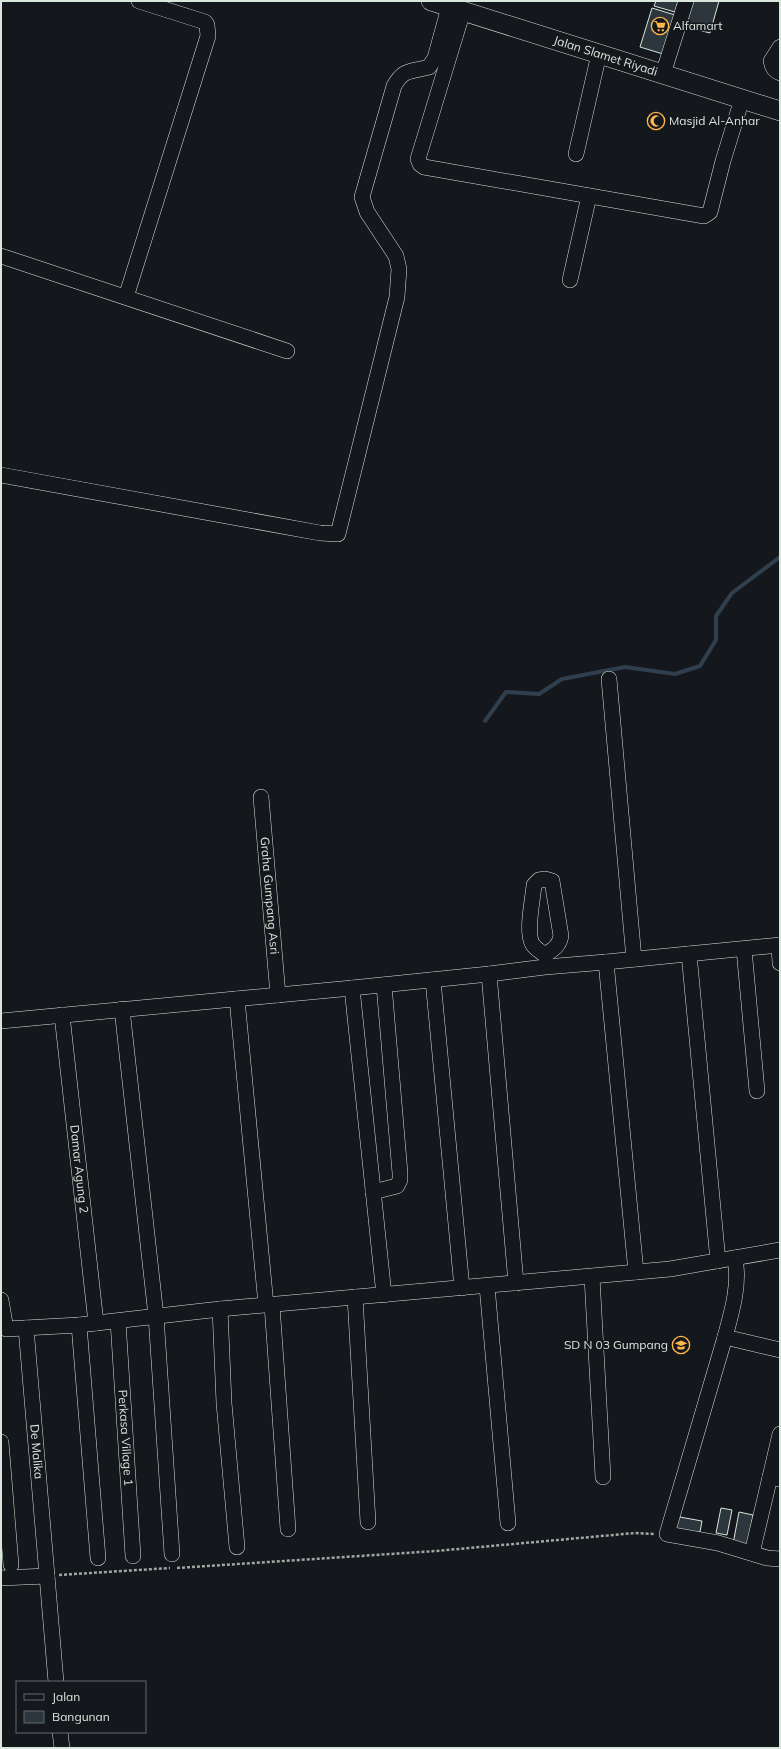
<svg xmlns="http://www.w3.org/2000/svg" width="781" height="1749" viewBox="0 0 781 1749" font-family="Mulish,sans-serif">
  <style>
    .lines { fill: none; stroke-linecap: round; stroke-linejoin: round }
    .stream { stroke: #2f3f4d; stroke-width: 4 }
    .building { fill: #2c363c; stroke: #d8e6dc }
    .minor-casing { stroke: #d8e6dc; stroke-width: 16 }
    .major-casing { stroke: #d8e6dc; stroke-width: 20 }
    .path { stroke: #9da8a2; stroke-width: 2.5; stroke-dasharray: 3 2; stroke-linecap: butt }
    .minor { stroke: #14181c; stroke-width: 15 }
    .major { stroke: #14181c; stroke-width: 19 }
    .labels { text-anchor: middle; stroke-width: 3; stroke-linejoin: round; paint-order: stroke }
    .poi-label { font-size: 12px; fill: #d8e6dc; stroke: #14181c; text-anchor: start }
    .street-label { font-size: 12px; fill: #d8e6dc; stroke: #14181c }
  </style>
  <rect width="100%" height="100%" fill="#14181c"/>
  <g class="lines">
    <!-- stream -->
    <path class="stream" d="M485,721L506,692L539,694L562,679L625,667L675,674L700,666L716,640V616L732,593L780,557"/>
  </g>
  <!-- building -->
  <g class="building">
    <path d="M656,1H678L675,12L654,6Z"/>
    <path d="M691,1H719L710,33L683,26Z"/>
    <path d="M652,8L675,15L663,54L640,47Z"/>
    <path d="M721,1508L732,1510L727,1535L716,1533Z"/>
    <path d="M739,1512L753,1515L748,1546L733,1544Z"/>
    <path d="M674,1516L702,1521L699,1537L671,1532Z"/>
  </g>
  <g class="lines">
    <defs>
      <g id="minor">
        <path d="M463,11L418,159L420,164L424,167L704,216L710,212L723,161L742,99"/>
        <path d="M780,47L771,61C772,67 774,71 780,73"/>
        <path d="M663,74L686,1"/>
        <path d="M576,154L599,54"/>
        <path d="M1,256L287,351"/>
        <path d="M570,280L589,196"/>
        <path d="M126,297L208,36L207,25L205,22L139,1"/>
        <path d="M1,475L320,533L338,534L397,297L399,269L396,256L367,212L362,197L394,86C404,68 411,72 429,67L435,58L449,7"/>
        <path d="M609,679L634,959"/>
        <path id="s1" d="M261,797L278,995"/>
        <path d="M545,879L552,881L561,936C559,946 554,949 545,955C541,952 536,949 533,945C525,934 533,899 534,885L539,880Z"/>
        <path d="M779,945L780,963"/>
        <path d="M744,949L757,1091"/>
        <path d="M689,954L718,1261"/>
        <path d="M606,962L636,1272"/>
        <path d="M489,974L516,1283"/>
        <path d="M433,980L462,1288"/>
        <path d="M352,988L384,1295"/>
        <path d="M237,999L266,1305"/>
        <path d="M122,1009L156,1316L172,1554"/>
        <path id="s2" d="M62,1015L96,1323"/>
        <path d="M1,1021L352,988L489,974L545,967L606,962L780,945"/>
        <path d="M373,1192L397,1186L400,1180V1173L384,985"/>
        <path d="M735,1258C740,1285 732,1311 725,1337L780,1350"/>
        <path d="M592,1277L603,1477"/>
        <path d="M487,1286L508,1523"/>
        <path d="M355,1297L368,1522"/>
        <path d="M1,1300L6,1329L79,1325L220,1309L670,1269L780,1250"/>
        <path d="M272,1305L288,1529"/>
        <path d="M220,1309L224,1403L237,1547"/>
        <path id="s3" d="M118,1321L133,1556"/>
        <path d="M79,1325L98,1558"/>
        <path id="s4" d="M26,1328L56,1682"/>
        <path d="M725,1337L667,1534L718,1543L767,1558L780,1559"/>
        <path d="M1,1442L11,1565"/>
        <path d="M779,1479L770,1477L780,1434"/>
        <path d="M752,1553L770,1477"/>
        <path d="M1,1578L47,1576"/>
        <path d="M60,1732L62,1748"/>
      </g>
      <g id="major">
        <path id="s5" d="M431,1L780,111"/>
      </g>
    </defs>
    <!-- minor casing -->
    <use href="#minor" class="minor-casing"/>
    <!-- major casing -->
    <use href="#major" class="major-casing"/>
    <!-- path -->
    <g class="path">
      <path d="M177,1568L436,1551L635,1533L655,1534"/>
      <path d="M59,1575L170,1568"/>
    </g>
    <!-- minor -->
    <use href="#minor" class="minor"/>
    <!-- major -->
    <use href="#major" class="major"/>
  </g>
  <!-- icons -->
  <defs>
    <symbol id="supermarket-ring" viewBox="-11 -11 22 22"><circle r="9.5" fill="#14181c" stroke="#ffb74d" stroke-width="1.5"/><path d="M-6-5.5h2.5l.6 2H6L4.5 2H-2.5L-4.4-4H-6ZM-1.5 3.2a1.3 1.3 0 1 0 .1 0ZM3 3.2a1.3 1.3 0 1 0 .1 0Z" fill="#ffb74d"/></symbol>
    <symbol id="mosque-ring" viewBox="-11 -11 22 22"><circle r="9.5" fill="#14181c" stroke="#ffb74d" stroke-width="1.5"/><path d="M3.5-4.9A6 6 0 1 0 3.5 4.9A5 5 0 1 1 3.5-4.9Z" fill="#ffb74d"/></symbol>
    <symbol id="school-ring" viewBox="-11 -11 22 22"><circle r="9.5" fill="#14181c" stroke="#ffb74d" stroke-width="1.5"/><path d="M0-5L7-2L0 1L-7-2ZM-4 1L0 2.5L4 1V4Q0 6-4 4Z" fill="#ffb74d"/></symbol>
  </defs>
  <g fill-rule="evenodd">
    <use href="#supermarket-ring" x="650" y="16" width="20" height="20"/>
    <use href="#mosque-ring" x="646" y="111" width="20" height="20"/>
    <use href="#school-ring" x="671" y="1335" width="20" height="20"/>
  </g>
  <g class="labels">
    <!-- poi labels -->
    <g class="poi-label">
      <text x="673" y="30">Alfamart</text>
      <text x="669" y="125">Masjid Al-Anhar</text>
      <text x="668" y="1349" text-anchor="end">SD N 03 Gumpang</text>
    </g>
    <!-- street labels -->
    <g class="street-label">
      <text dy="4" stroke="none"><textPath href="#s5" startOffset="183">Jalan Slamet Riyadi</textPath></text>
      <text dy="4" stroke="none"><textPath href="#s1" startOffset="99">Graha Gumpang Asri</textPath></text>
      <text dy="4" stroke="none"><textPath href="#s2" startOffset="155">Damar Agung 2</textPath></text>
      <text dy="4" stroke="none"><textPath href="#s3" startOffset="117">Perkasa Village 1</textPath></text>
      <text dy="4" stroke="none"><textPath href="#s4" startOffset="124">De Malika</textPath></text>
    </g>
  </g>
  <!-- border -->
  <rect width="781" height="1749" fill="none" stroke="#d8e6dc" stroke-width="4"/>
  <!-- legend -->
  <rect x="16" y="1681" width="130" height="52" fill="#14181c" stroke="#626a69"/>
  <rect x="24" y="1694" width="20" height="6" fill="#14181c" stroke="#626a69"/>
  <text x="52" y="1701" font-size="12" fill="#d8e6dc">Jalan</text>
  <rect x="24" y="1711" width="20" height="12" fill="#2c363c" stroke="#626a69"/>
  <text x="52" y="1721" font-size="12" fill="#d8e6dc">Bangunan</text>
</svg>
